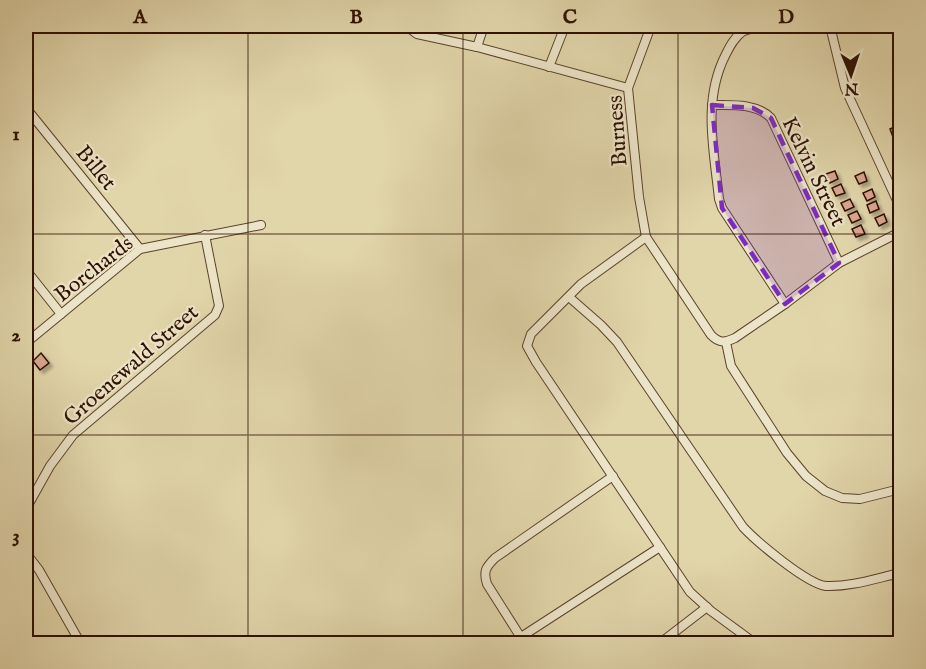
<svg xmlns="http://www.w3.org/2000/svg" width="926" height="669" viewBox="0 0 926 669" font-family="'IM FELL English',serif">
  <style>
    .building { fill: #d9a790; stroke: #2f1001; stroke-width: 1.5; filter: url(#shadow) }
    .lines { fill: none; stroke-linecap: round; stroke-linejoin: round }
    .street-casing { stroke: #5c412b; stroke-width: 10 }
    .street { stroke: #ece4c8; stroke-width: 8 }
    .marked { fill: #7b2cbf; fill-opacity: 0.2; stroke: #7b2cbf; stroke-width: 4.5; stroke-dasharray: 12 8; stroke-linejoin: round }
    .grid { fill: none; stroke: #2f1001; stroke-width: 1.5; stroke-opacity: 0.55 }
    .labels { text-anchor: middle; stroke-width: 4.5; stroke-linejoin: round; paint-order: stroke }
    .street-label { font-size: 22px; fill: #2f1001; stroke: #ece4c8 }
    .neatline { fill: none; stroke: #2f1001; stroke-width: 2 }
    .grid-label { font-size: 20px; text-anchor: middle; font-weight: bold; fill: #2f1001 }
  </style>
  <defs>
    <filter id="shadow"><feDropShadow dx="3.5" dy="3.5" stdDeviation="1.5" flood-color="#0004"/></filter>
  </defs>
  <rect width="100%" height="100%" fill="#e1d5aa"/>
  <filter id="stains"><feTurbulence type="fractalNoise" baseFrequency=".00333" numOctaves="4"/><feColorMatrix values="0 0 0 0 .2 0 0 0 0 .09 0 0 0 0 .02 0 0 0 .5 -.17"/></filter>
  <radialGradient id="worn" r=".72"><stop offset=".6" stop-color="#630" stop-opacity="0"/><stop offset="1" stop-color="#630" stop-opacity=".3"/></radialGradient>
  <!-- building -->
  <g class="building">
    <path d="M899,125L900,134L893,137L890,129Z"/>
    <path d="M835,171L838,179L830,183L826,174Z"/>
    <path d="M864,172L867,181L859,184L855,176Z"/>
    <path d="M841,184L845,193L836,196L832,188Z"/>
    <path d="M872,189L875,197L867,201L863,193Z"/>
    <path d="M850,199L854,207L845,211L841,203Z"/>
    <path d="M876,201L879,209L870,213L867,205Z"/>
    <path d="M857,211L861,219L852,223L848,215Z"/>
    <path d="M884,214L887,222L879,226L875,218Z"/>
    <path d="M861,225L865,234L856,237L852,229Z"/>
    <path d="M41,353L49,363L40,370L33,361Z"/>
  </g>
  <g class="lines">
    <defs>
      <g id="street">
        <path d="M406,26L417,34L477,47L628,88"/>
        <path d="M651,26L628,88L639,197L646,237L711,335C719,343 724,343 735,338L785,304L839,263L900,232"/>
        <path d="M768,26C760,27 749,28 742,32C734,38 730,46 726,54C702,100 714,150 719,199L722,208L785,304"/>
        <path d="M830,26L845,88L900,207"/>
        <path d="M477,47L484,26"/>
        <path d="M549,67L565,26"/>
        <path d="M712,105C732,105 756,103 771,118L839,263"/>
        <path d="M26,108L140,249"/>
        <path d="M646,237L581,284L531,334L527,346L536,362L690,592L711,611L756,644"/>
        <path d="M26,270L61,314"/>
        <path d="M569,297L601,325L617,342L743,527C757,542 807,584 826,586C851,587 877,578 900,573"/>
        <path d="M726,342L731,366L787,453L806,476L825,491L842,498L860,499L900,489"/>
        <path d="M26,343L140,249L261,225"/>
        <path d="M26,509L50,466L73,435L215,315L219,306L205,235"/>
        <path d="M26,553L39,570L81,644"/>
        <path d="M521,637L660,547"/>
        <path d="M525,644L487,584C483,571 486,567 495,558L613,476"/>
        <path d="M659,644L707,607"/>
      </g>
    </defs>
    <!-- street casing -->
    <use href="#street" class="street-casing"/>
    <!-- street -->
    <use href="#street" class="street"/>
  </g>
  <!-- marked area -->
  <path class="marked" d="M712,105L753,108L771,118L839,263L785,304L722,208Z"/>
  <!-- grid -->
  <path class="grid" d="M248,26V644M463,26V644M678,26V644M26,234H900M26,435H900"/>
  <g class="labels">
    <!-- street labels -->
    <g class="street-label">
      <text transform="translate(616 131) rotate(-94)" y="8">Burness</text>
      <text transform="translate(97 167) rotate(51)" y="8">Billet</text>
      <text transform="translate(815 171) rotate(64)" y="8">Kelvin Street</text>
      <text transform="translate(93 268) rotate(-38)" y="8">Borchards</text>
      <text transform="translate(130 364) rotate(-41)" y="8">Groenewald Street</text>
    </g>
  </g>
  <!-- margin -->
  <rect width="926" height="669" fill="none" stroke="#e1d5aa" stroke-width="66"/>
  <!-- north arrow -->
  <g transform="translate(851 75) rotate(178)" stroke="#ece4c8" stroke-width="4.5" paint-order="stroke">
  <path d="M0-4.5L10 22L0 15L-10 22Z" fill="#2f1001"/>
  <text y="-9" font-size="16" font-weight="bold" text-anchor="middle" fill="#2f1001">N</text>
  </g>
  <rect x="33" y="33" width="860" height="603" class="neatline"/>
  <g class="grid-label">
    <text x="140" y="23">A</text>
    <text x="356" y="23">B</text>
    <text x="570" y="23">C</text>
    <text x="786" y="23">D</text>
    <text x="16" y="140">1</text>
    <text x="16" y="341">2</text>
    <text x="16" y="542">3</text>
  </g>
  <rect width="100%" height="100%" filter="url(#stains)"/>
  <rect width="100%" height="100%" fill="url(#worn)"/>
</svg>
